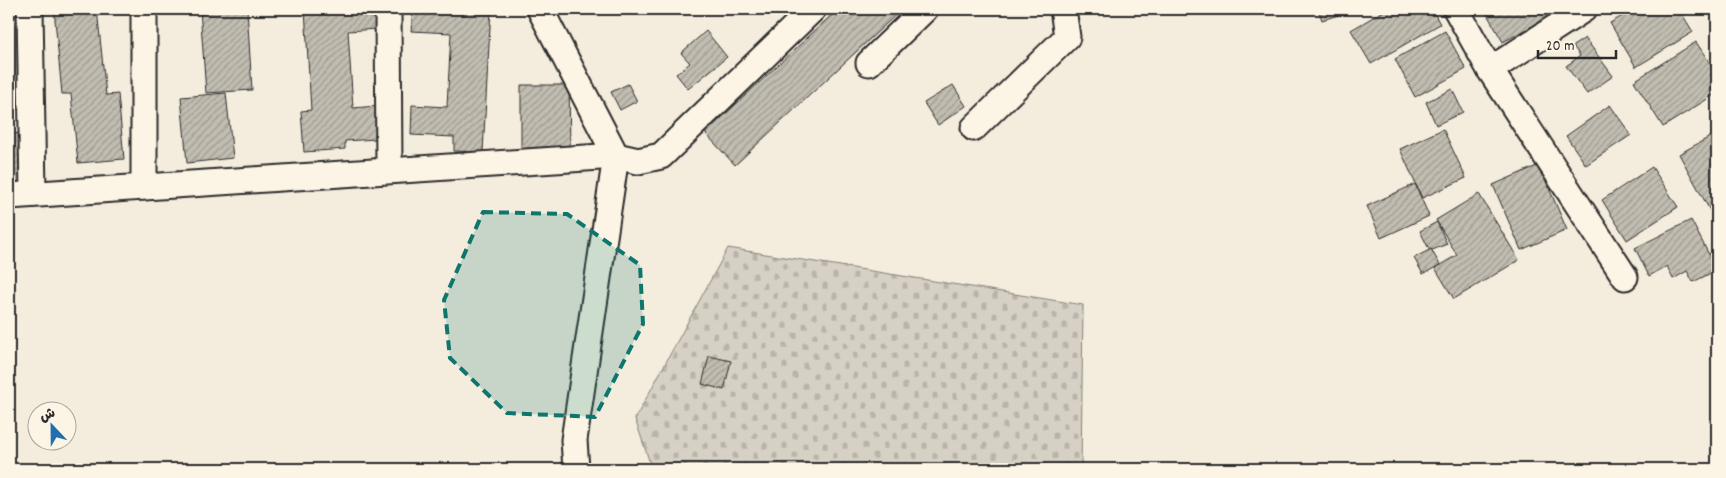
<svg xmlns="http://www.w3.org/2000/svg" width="1726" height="478" viewBox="0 0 1726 478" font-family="Dekko,'Playpen Sans Arabic',sans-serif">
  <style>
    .cemetery { fill: url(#cemetery-stones); stroke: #807e78 }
    .building { fill: url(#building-hatch); stroke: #2b2b2b }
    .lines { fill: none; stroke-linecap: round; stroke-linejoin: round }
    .minor-casing { stroke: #2b2b2b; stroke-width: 29 }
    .minor { stroke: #fcf5e5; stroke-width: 25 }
    .marked { fill: #0f766e; fill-opacity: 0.2; stroke: #0f766e; stroke-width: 4; stroke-dasharray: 10 6; stroke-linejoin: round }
  </style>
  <defs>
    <pattern id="cemetery-stones" width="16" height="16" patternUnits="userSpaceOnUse" patternTransform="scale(1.25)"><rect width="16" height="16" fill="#d6d1c4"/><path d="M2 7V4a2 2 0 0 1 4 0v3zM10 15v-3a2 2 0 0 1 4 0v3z" fill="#b8b4a9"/></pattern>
    <pattern id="building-hatch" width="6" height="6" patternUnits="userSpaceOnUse" patternTransform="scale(1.25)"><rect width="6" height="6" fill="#c2bdb1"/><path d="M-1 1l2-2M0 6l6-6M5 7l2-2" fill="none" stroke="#9e9a90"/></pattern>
  </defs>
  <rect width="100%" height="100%" fill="#f4edde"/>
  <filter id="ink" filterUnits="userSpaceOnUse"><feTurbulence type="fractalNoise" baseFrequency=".02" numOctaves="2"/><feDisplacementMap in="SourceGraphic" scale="10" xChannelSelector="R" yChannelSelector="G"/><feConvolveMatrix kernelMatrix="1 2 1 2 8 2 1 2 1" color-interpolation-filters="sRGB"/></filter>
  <g filter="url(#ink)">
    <!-- cemetery -->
    <path class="cemetery" d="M728,248L1083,305L1081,469H652L635,419Z"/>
    <!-- building -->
    <g class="building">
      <path d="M54,9H97L106,95L118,94L124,159L78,163L71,94H62Z"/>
      <path d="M200,9H247L252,90L206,93Z"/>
      <path d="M305,9H389L391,28L348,31L353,108L388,105L390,138L345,141V149L304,152L301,111L311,110Z"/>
      <path d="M413,9H491L483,152L454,151V137L411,135L412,105L447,107L451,33L411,31Z"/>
      <path d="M838,9H902L735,165L705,133Z"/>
      <path d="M1318,9H1340L1342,14L1322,20Z"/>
      <path d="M1387,9H1432L1440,24L1371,64L1351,30Z"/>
      <path d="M1484,9H1564L1503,42Z"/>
      <path d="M1635,9H1679L1693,32L1636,67L1610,23Z"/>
      <path d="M25,15L26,91H9V16Z"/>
      <path d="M706,31L727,57L688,89L676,74L690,63L681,53Z"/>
      <path d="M1445,31L1466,69L1415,97L1395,59Z"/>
      <path d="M1585,38L1613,76L1587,94L1566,66L1580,56L1573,46Z"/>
      <path d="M1696,42L1717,74V93L1663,127L1634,81Z"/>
      <path d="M628,84L637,101L620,110L611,92Z"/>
      <path d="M521,85H569L570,149L521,150Z"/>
      <path d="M953,85L966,106L938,125L924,103Z"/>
      <path d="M1452,89L1463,112L1436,125L1426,102Z"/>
      <path d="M226,93L233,158L187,163L181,97Z"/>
      <path d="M1610,105L1631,135L1586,165L1566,136Z"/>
      <path d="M1443,129L1466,178L1422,198L1400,149Z"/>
      <path d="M32,132L37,181L9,184V134Z"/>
      <path d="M1717,133V214L1713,216L1679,154Z"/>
      <path d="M1539,165L1567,230L1521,250L1493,185Z"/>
      <path d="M1652,167L1678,207L1627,240L1602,200Z"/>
      <path d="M1415,184L1429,216L1381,238L1367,206Z"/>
      <path d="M1479,194L1519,260L1454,299L1435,268L1457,255L1436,220Z"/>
      <path d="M1691,220L1717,270L1693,282L1687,271L1673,279L1667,266L1649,276L1635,248Z"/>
      <path d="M1437,222L1447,244L1430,251L1420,231Z"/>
      <path d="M1431,249L1440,265L1423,274L1414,258Z"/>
      <path d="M709,356L731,361L724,390L702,384Z"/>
    </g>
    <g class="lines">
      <defs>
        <g id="minor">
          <path d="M30,9L33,194"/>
          <path d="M144,9V187"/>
          <path d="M388,9L389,170"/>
          <path d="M540,9L616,156L574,440L576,469"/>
          <path d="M1456,9L1490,70L1625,277"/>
          <path d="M869,63L925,9"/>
          <path d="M1490,70L1584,9"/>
          <path d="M974,128L1067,37L1063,9"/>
          <path d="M9,196L616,156L638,161L661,156L813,9"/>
        </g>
      </defs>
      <!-- minor casing -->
      <use href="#minor" class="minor-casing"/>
      <!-- minor -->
      <use href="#minor" class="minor"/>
    </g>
  </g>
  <!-- marked area -->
  <path class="marked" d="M483,212L567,214L640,265L643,324L595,417L507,413L450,358L444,300Z"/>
  <!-- margin -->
  <rect width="1726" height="478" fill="none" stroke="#fcf5e5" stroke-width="30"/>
  <rect x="15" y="15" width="1696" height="448" fill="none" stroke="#2b2b2b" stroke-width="2" filter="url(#ink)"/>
  <!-- north arrow -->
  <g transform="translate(52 426) rotate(338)"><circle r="24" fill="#fcf5e5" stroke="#a8a49b"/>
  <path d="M0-4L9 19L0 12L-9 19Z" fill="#1f6fb2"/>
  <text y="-8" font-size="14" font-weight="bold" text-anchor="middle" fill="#2b2b2b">ش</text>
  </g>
  <!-- scale -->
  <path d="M1538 50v8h78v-8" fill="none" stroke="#2b2b2b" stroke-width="2.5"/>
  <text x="1546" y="50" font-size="15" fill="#2b2b2b" stroke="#fcf5e5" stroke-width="4" paint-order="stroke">20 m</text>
</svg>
